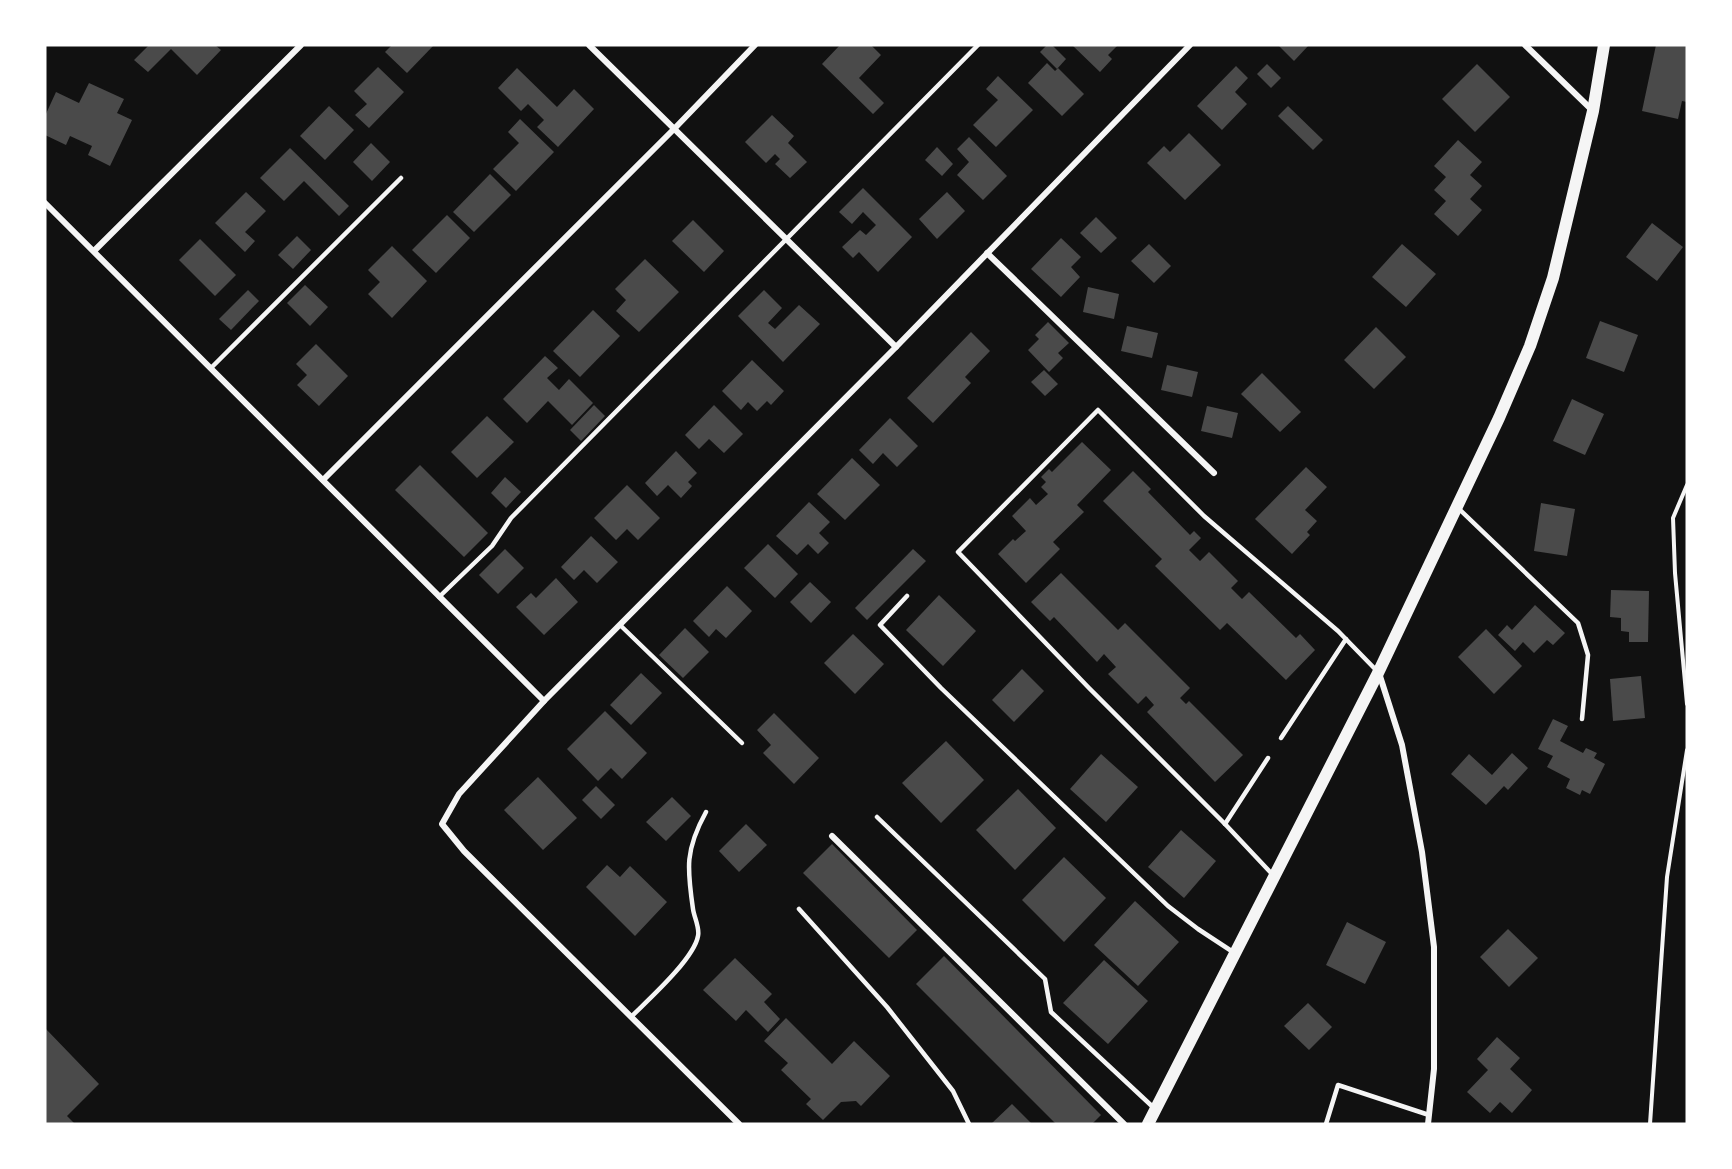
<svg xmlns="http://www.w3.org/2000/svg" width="1732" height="1169" viewBox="0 0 1732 1169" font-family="Poppins,sans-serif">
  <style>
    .building { fill: #4a4a4a }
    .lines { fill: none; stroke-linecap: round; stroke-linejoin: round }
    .path { stroke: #f5f5f5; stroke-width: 4 }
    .service { stroke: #f5f5f5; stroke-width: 4.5 }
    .minor { stroke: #f5f5f5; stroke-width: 6 }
    .secondary { stroke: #f5f5f5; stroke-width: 12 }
  </style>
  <rect width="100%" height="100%" fill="#111"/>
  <!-- building -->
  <g class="building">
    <path d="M149,45H215L221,50L197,75L171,49L148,72L134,60Z"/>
    <path d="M392,45H434L407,73L385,52Z"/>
    <path d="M840,45H871L881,55L859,78L884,103L873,114L822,64Z"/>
    <path d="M1047,45H1052L1066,59L1057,69L1040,52Z"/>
    <path d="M1072,45H1118L1108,55L1112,59L1100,72Z"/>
    <path d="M1278,45H1309L1294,61Z"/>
    <path d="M1656,45H1687V102L1682,101L1678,119L1642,111Z"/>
    <path d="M1047,63L1055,71L1058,68L1084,94L1062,116L1028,83Z"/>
    <path d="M1267,64L1281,78L1271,88L1257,74Z"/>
    <path d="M1477,64L1510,97L1475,132L1442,99Z"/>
    <path d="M1236,66L1248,78L1235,92L1247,104L1222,130L1197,106Z"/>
    <path d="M378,67L404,92L369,128L355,115L367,104L354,91Z"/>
    <path d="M517,68L557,107L574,89L594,109L558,147L537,127L544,120L528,104L521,111L498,88Z"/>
    <path d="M998,76L1033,110L996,147L973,125L998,100L986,89Z"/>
    <path d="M89,83L124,99L117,113L132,120L110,166L88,155L92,146L70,136L66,145L45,135V116L56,92L79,103Z"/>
    <path d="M329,106L354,130L325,160L300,136Z"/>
    <path d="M1288,106L1323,140L1313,150L1278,116Z"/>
    <path d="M772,115L794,136L788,143L807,162L790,178L775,164L780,159L775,154L766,163L745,142Z"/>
    <path d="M520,119L554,152L516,191L493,169L519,143L508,132Z"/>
    <path d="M1189,133L1221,165L1185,200L1147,163L1164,146L1170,152Z"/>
    <path d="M969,137L1007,176L983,200L957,175L969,162L957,149Z"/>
    <path d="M1458,140L1482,162L1470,175L1482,186L1470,199L1482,210L1458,236L1434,214L1446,201L1434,190L1446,177L1434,166Z"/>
    <path d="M371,143L390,162L372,181L353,162Z"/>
    <path d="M937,147L953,164L942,176L925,160Z"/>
    <path d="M290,148L349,206L339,216L304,181L284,201L260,178Z"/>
    <path d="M490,174L511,195L474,232L453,212Z"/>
    <path d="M863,188L912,237L878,272L859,252L853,258L842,247L860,230L866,235L876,225L863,212L852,224L839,212Z"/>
    <path d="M246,192L266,211L245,232L255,241L245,252L215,223Z"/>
    <path d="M947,192L965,211L937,239L919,219Z"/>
    <path d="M447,215L470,238L436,273L412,250Z"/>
    <path d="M1096,217L1117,238L1101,253L1080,233Z"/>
    <path d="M693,220L724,251L704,272L672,241Z"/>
    <path d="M1652,223L1683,247L1657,281L1626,257Z"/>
    <path d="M297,236L311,250L293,269L278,255Z"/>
    <path d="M1061,238L1081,257L1071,267L1080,277L1061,297L1031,269Z"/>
    <path d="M200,239L236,275L215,296L179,260Z"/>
    <path d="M1149,244L1171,266L1154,283L1131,261Z"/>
    <path d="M1402,244L1436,274L1406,307L1372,277Z"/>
    <path d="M392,246L427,281L392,318L368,294L380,282L368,270Z"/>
    <path d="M645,259L679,292L639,332L616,311L626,300L615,289Z"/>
    <path d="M305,285L328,307L310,326L287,303Z"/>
    <path d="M1088,287L1119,294L1114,319L1083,312Z"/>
    <path d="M248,290L259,301L231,330L219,319Z"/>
    <path d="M764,290L782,308L768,323L775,329L799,305L820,324L783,362L738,316Z"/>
    <path d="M593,310L620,336L580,377L553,351Z"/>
    <path d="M1600,321L1638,335L1624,372L1586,358Z"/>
    <path d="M1048,322L1069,343L1058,353L1063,358L1049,372L1028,350L1039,339L1035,335Z"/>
    <path d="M1127,326L1158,333L1152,358L1121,351Z"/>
    <path d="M1376,327L1406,357L1374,389L1344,360Z"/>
    <path d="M971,332L990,351L965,377L971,383L933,423L907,398Z"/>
    <path d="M316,344L348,376L319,406L297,385L307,375L296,364Z"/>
    <path d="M545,356L558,368L547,378L559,390L569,379L593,403L572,425L548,401L527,423L503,399Z"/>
    <path d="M752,360L784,391L771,405L767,401L757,411L748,402L741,410L722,391Z"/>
    <path d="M1167,365L1198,372L1192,397L1161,390Z"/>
    <path d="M1044,370L1058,384L1045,396L1031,382Z"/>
    <path d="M1262,373L1301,412L1280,432L1241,394Z"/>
    <path d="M1572,399L1604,414L1585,455L1553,441Z"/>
    <path d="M594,405L605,416L581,441L570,430Z"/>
    <path d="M714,405L743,434L724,453L709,439L699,449L685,435Z"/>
    <path d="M1207,406L1238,413L1232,438L1201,431Z"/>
    <path d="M487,416L514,442L477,478L451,452Z"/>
    <path d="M890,418L918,446L897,467L883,453L873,464L859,450Z"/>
    <path d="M1082,442L1111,470L1077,505L1084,512L1053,542L1060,549L1026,583L998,554L1013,539L1015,541L1026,531L1012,516L1030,498L1036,505L1048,494L1041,487L1046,482L1041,477L1049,469L1052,472Z"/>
    <path d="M676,451L697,473L688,482L692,486L681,498L668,485L657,496L645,483Z"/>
    <path d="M852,458L880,485L845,520L817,494Z"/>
    <path d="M420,465L488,533L464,557L395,490Z"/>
    <path d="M1306,467L1327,487L1305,510L1317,521L1307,532L1310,535L1292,554L1255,519Z"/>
    <path d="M1133,471L1151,489L1148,492L1190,535L1194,531L1201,538L1189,550L1200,561L1209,552L1238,581L1231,588L1242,599L1249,592L1296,638L1300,634L1315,650L1286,680L1227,623L1220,630L1155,566L1162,559L1103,501Z"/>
    <path d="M505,477L521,492L506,508L491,493Z"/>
    <path d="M627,485L660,518L638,540L627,529L616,540L594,518Z"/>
    <path d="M809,502L830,522L819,533L829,543L818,554L808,544L797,555L776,536Z"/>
    <path d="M1541,503L1575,509L1567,556L1534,551Z"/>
    <path d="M591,536L618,562L597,583L584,570L574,580L561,567Z"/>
    <path d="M768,544L798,574L775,598L744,568Z"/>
    <path d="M505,549L524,568L498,594L479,575Z"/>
    <path d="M913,549L926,561L867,620L855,608Z"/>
    <path d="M1061,573L1118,630L1125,623L1190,688L1180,698L1186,704L1189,701L1243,755L1215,782L1147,712L1154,705L1146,696L1138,704L1108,674L1116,667L1104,654L1097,662L1054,617L1050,621L1031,602Z"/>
    <path d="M556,578L578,602L544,635L516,607L531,593L536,598Z"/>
    <path d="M810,582L831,602L811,623L790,602Z"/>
    <path d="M727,586L752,611L726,638L716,629L709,637L693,621Z"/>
    <path d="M1611,590L1649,591L1648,642H1629V632L1621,631V618L1610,617Z"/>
    <path d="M939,595L976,631L943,666L906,630Z"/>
    <path d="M1535,605L1565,633L1553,645L1547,640L1534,653L1523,642L1515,651L1498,635L1507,625L1512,630Z"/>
    <path d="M685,628L709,652L683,678L659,655Z"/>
    <path d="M1486,629L1522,666L1494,694L1458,657Z"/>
    <path d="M853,634L884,664L855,694L824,663Z"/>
    <path d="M1022,669L1044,691L1014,722L992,700Z"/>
    <path d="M641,673L662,693L631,725L610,705Z"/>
    <path d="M1641,676L1645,718L1613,721L1610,679Z"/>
    <path d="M605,711L647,753L622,779L611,768L598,781L567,749Z"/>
    <path d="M774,713L819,758L794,784L763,753L771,745L757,730Z"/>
    <path d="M1553,719L1568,726L1560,741L1583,753L1586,748L1597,753L1594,758L1605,764L1590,794L1582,790L1580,795L1566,788L1570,779L1547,767L1553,756L1538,749Z"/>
    <path d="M946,741L984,780L941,823L902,783Z"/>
    <path d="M1512,753L1528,768L1508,790L1504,786L1486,805L1451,774L1469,754L1492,775Z"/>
    <path d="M1101,754L1138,787L1106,822L1070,789Z"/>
    <path d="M538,777L577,818L543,850L504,810Z"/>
    <path d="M596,786L615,805L601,819L582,800Z"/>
    <path d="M1018,789L1056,828L1015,870L976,830Z"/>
    <path d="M672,797L691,816L666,841L646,822Z"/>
    <path d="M746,824L767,845L739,872L719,851Z"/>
    <path d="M1181,830L1216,861L1184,898L1148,867Z"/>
    <path d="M832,844L917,930L889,958L803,873Z"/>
    <path d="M1064,857L1106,898L1064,942L1022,900Z"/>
    <path d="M607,865L620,877L630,866L667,902L635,936L586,887Z"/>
    <path d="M1135,901L1179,942L1138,986L1094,945Z"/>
    <path d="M1347,922L1386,942L1365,984L1326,965Z"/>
    <path d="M1508,929L1538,958L1509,987L1480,957Z"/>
    <path d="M944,956L1101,1115L1092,1124H1056L916,984Z"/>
    <path d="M735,958L772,994L764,1002L780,1019L768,1032L746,1010L736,1021L703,990Z"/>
    <path d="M1104,960L1148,1001L1108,1044L1063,1003Z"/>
    <path d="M1308,1003L1332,1027L1309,1050L1284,1026Z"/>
    <path d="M786,1018L832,1064L854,1041L890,1076L861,1106L856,1101L841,1102L823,1120L806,1104L811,1099L781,1070L788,1063L764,1041Z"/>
    <path d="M45,1028L99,1084L67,1116L75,1124H45Z"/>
    <path d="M1497,1037L1520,1058L1510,1069L1532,1090L1512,1113L1500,1102L1490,1113L1467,1092L1488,1070L1477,1059Z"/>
    <path d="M1012,1104L1032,1124H991Z"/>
  </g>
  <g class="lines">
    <!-- path -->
    <g class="path">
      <path d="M1687,485L1673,518L1675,573L1687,704"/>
      <path d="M1650,1124L1667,877L1687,750"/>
    </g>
    <!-- service -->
    <g class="service">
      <path d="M211,368L401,178"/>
      <path d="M1459,509L1578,623L1588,655L1582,719"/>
      <path d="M907,596L880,625L941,688L1168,906L1198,929L1233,952"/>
      <path d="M439,597L492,546L511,518L978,45"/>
      <path d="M620,625L742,743"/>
      <path d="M1281,738L1346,639"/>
      <path d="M877,817L1045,979L1051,1012L1154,1108"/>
      <path d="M1225,824L1268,758"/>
      <path d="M1273,875L1225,824L1089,688L958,552L1098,410L1204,516L1338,631L1377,671"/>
      <path d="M799,909L887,1007L953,1091L969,1124"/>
      <path d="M631,1017C648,1000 694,959 698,936C700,928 694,917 693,909C687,868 685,850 706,812"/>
      <path d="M1326,1124L1338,1085L1429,1115"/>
    </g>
    <!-- minor -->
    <g class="minor">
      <path d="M589,45L896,347"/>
      <path d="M1525,45L1593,111"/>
      <path d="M45,203L544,701"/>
      <path d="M94,251L301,45"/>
      <path d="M987,253L1214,473"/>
      <path d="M323,480L675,128L755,45"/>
      <path d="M1379,673L1402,745L1422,852L1434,947V1069L1428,1124"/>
      <path d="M832,836L1124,1124"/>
      <path d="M739,1124L464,851L442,824L459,794L544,701L896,347L1190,45"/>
    </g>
    <!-- secondary -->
    <path class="secondary" d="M1148,1124L1378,673L1499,418L1530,346L1553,278L1593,111L1604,45"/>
  </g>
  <!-- border -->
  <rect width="1732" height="1169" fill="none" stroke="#ffffff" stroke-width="93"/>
</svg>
